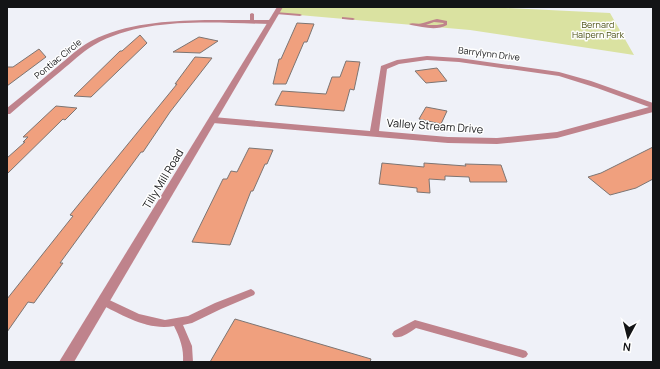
<svg xmlns="http://www.w3.org/2000/svg" width="660" height="369" viewBox="0 0 660 369" font-family="Manrope,sans-serif">
  <style>
    .green { fill: #dae2a1 }
    .building { fill: #f0a07e; stroke: #7c7573 }
    .lines { fill: none; stroke-linecap: round; stroke-linejoin: round }
    .service { fill: #bf838c; fill-rule: evenodd }
    .minor { fill: #bf838c; fill-rule: evenodd }
    .tertiary { fill: #bf838c; fill-rule: evenodd }
    .labels { text-anchor: middle; stroke-width: 3; stroke-linejoin: round; paint-order: stroke }
    .far-park-label { font-size: 9px; fill: #4d5216; stroke: #fefefe }
    .far-street-label { font-size: 9px; fill: #131416; stroke: #fefefe }
    .street-label { font-size: 11px; fill: #131416; stroke: #fefefe }
  </style>
  <rect width="100%" height="100%" fill="#eff1f8"/>
  <!-- green -->
  <path class="green" d="M280,7H485L610,13L634,55L470,30L276,13Z"/>
  <!-- building -->
  <g class="building">
    <path d="M297,23L314,24L307,42H304L286,84H273L279,59H281Z"/>
    <path d="M140,35L147,43L91,97L74,96L120,51H122Z"/>
    <path d="M199,37L218,41L200,53L173,52Z"/>
    <path d="M39,49L46,57L7,86V67H13Z"/>
    <path d="M195,57L212,58L170,112L143,152H141L60,263H63L34,303L28,302L7,332V299L73,216L70,215L177,84H175Z"/>
    <path d="M346,61L360,62L354,90L350,89L344,111L275,105L282,91L326,94L332,77H340Z"/>
    <path d="M437,68L447,81L426,83L415,71Z"/>
    <path d="M56,106L77,108L65,120L63,119L7,174V158L25,142H23L28,137H23Z"/>
    <path d="M426,107L447,111L441,124L419,119Z"/>
    <path d="M653,147V179L636,188L610,195L588,177L601,173Z"/>
    <path d="M249,148L273,150L267,164H265L253,191H251L230,245L192,242L223,179H227L231,171L237,172Z"/>
    <path d="M382,163L424,167V163L466,166L465,164L501,165L507,182H470L469,177L445,176V180L429,179L430,193L417,192V188L379,184Z"/>
    <path d="M235,319L371,359L370,362H210Z"/>
  </g>
  <g class="lines">
    <!-- service -->
    <g class="service">
      <path d="M275,12L300,14L302,15L300,16L276,14H275Z"/>
      <path d="M252,13L254,14V22L252,23L250,22V14Z"/>
      <path d="M342,17L353,18L355,19L353,20L343,19H342Z"/>
      <path d="M437,19L447,21V25C436,31 423,27 411,25L409,24C413,22 418,25 423,23C428,22 431,20 437,19ZM434,22L444,23L443,24L437,25H426Z"/>
      <path d="M251,289L254,291L255,293L254,295L221,309L192,323L183,325L192,346L193,362H183C184,349 180,338 174,326C148,331 122,315 100,304L99,301L100,298L103,297L139,314L165,320L188,316L215,303Z"/>
      <path d="M415,320L523,350L526,351L528,354L526,357L523,358L416,328C410,332 401,339 394,337L392,334L394,331Z"/>
    </g>
    <!-- minor -->
    <g class="minor">
      <path d="M205,20H270L273,22L270,24C215,23 144,16 94,45C82,52 72,62 61,71C44,85 27,99 10,114H7V108C24,94 41,81 57,67C68,58 78,48 91,41C126,23 167,21 205,20Z"/>
      <path d="M427,56L459,58L559,72L591,81L653,103V112L557,138L497,144L448,143L213,123L209,120L213,117L370,131L381,66L397,60ZM427,60L459,62L559,76L597,88L649,107L557,132L497,138L448,137L379,131L387,69L399,64Z"/>
    </g>
    <!-- tertiary -->
    <path class="tertiary" d="M277,7H283L74,362H59Z"/>
  </g>
  <g class="labels">
    <!-- far-park labels -->
    <g class="far-park-label">
      <text x="598" y="28">Bernard<tspan x="598" dy="10">Halpern Park</tspan></text>
    </g>
    <!-- far-street labels -->
    <g class="far-street-label">
      <text transform="translate(489 54) rotate(7)" y="3">Barrylynn Drive</text>
      <text transform="translate(58 59) rotate(-39)" y="3">Pontiac Circle</text>
    </g>
    <!-- street labels -->
    <g class="street-label">
      <text transform="translate(435 126) rotate(4)" y="4">Valley Stream Drive</text>
      <text transform="translate(163 179) rotate(-59)" y="4">Tilly Mill Road</text>
    </g>
  </g>
  <!-- border -->
  <rect width="660" height="369" fill="none" stroke="#131416" stroke-width="16"/>
  <!-- north arrow -->
  <g transform="translate(628 337) rotate(187)" stroke="#fefefe" stroke-width="3" paint-order="stroke">
  <path d="M0-3L7 15L0 10L-7 15Z" fill="#131416"/>
  <text y="-6" font-size="11" font-weight="bold" text-anchor="middle" fill="#131416">N</text>
  </g>
</svg>
